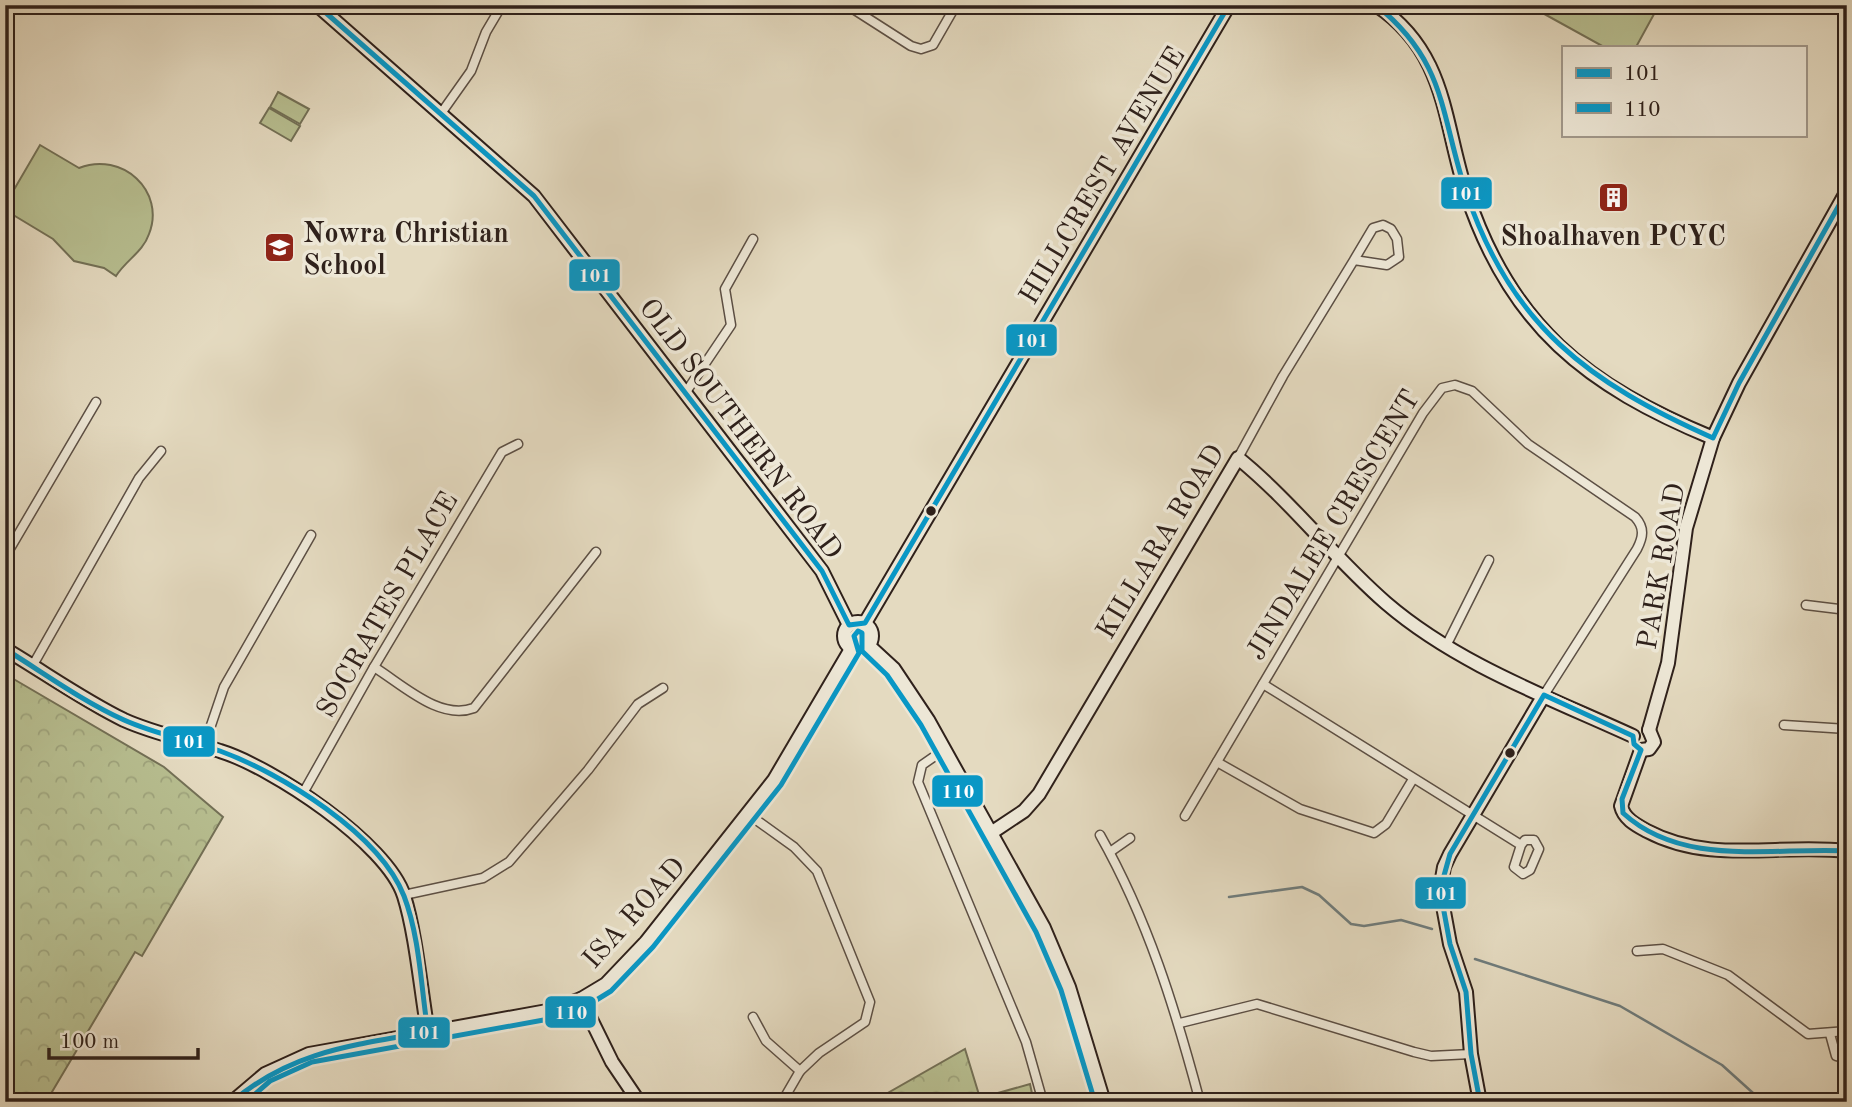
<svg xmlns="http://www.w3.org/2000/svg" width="1852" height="1107" viewBox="0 0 1852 1107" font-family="'Old Standard TT',serif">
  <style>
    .forest { fill: url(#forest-crowns); stroke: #737056; stroke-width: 2 }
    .pitch { fill: #b7be90; stroke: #737056; stroke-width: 2 }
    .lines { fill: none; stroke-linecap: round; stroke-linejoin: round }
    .stream { stroke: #6f7c7c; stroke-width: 2.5 }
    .street-casing { stroke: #5c4f44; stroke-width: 11 }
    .secondary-casing { stroke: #2f211b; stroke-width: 16 }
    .street { stroke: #ede7d6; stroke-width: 8 }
    .secondary { stroke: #ede7d6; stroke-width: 12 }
    .bus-1-casing { stroke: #ede7d6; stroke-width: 10 }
    .bus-2-casing { stroke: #ede7d6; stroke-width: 10 }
    .bus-1 { stroke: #0997c5; stroke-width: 5 }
    .bus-2 { stroke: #0997c5; stroke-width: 5 }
    .bus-dot { fill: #2f211b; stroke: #ede7d6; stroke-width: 2.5 }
    .labels { text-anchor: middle; stroke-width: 7; stroke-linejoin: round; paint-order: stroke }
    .street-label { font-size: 28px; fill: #2f211b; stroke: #ede7d6 }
    .poi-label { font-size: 28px; font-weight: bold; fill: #2f211b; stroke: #ede7d6; text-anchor: start }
    .line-badge { stroke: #ede7d6; stroke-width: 2.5 }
    .badge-label { font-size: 19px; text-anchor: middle; font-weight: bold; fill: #fff }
  </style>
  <defs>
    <pattern id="forest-crowns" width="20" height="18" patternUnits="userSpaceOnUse" patternTransform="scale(1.75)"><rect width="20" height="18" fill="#b7be90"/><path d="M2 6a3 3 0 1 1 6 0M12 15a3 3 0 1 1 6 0" fill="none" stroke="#9ea37c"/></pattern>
  </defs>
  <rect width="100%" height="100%" fill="#e4dac0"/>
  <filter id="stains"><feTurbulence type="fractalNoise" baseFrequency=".00286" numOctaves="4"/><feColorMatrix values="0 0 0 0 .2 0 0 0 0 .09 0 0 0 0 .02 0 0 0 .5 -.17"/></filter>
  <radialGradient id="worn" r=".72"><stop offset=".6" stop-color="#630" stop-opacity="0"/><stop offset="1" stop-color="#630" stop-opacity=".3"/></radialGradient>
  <!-- forest -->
  <g class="forest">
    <path d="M5,674L164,767L223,817L142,956L135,952L46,1102H5Z"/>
    <path d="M965,1049L980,1098L1030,1084L1033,1098L1020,1102H872Z"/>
  </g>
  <!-- pitch -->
  <g class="pitch">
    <path d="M1528,5H1659L1636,47H1604Z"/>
    <path d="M278,92L309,109L300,124L270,107Z"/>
    <path d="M269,108L300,126L291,141L260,123Z"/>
    <path d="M40,145L79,168C122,151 166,191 149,234C143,252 126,260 116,276L104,268L74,261L53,239L5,210V205Z"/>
  </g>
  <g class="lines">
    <!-- stream -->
    <g class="stream">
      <path d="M1229,897L1302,887L1319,895L1351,924L1364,926L1401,920L1432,929"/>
      <path d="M1475,959L1620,1006L1722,1065L1763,1102"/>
    </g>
    <defs>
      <g id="street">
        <path d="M847,5L911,46L921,49L933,45L956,5"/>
        <path d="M442,112L471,71L486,32L502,5"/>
        <path d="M686,392L731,325L725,289L753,239"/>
        <path d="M1238,458L1283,376L1354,260L1387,265L1399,257L1397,239L1391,229L1383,225L1373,228L1354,260"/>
        <path d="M5,557L96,402"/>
        <path d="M1806,605L1847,610"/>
        <path d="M1446,646L1489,560"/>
        <path d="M33,665L139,478L161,451"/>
        <path d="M374,667C403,685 440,721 474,708L596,552"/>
        <path d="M1263,684L1521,845L1525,840H1534L1539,849L1530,870L1523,874L1514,867L1521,845"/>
        <path d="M1784,725L1847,729"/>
        <path d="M204,746L224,687L311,535"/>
        <path d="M945,749L922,765L918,782L1026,1042L1043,1102"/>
        <path d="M1217,762L1300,809L1374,833L1386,824L1413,779"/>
        <path d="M302,795L374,667L502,452L518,444"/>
        <path d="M748,814L794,847L817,871L870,1002L865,1022L819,1053L800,1071L782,1102"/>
        <path d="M1185,816L1423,413L1442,388L1455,385L1472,391L1528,444L1635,517C1645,528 1643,537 1637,549L1544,695"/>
        <path d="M1100,835C1148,920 1175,1008 1200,1102"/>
        <path d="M1110,852L1130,838"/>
        <path d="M404,895L483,878L509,862L588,770L638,704L663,688"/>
        <path d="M1637,951L1663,949L1728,975L1808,1034L1847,1031"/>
        <path d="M753,1017L766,1041L800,1071"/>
        <path d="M1180,1023L1257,1004L1414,1052L1431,1056L1471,1054"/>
        <path d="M1830,1034L1836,1056L1847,1059"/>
      </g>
      <g id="secondary">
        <path d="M317,5L534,196L822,571L849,625"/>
        <path d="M1376,5C1447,52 1443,121 1466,192C1510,326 1587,386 1713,438"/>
        <circle cx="858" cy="636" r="14"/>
        <path d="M865,623L1229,5"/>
        <path d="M869,646L894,669L928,720L1044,928L1069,987L1104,1102"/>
        <path d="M5,649C44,672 83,700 124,720C155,734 188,740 220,751C272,767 387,843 404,896C416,934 421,992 428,1032"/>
        <path d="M1649,730L1668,663L1686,528L1713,438L1739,383L1847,191"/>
        <path d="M1641,750L1621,806C1624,819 1636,825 1647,831C1711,865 1779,843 1847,851"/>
        <path d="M1641,750L1649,749L1654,742L1649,730"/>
        <path d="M991,833L1024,811L1039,794L1238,458C1292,502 1333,557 1386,603C1457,664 1548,697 1633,736"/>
        <path d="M581,999L612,1062L639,1102"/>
        <path d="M232,1102L265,1074L309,1054L547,1011L581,999L606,984L646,942L774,780L851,649"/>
        <path d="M1480,1102L1471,1054L1466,992L1450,944L1440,890L1444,867L1450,854L1544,695"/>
      </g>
    </defs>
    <!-- street casing -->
    <use href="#street" class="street-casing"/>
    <!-- secondary casing -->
    <use href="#secondary" class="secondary-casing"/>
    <!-- street -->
    <use href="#street" class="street"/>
    <!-- secondary -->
    <use href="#secondary" class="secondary"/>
    <defs>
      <g id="bus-1">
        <path d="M317,5L534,196L822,571L849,625L865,623L1229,5"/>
        <path d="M1376,5C1447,62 1440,114 1466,192C1511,326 1589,383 1713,438L1739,383L1847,191"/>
        <path d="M5,649C44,673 82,701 124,720C155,734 188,740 220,751C281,773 380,834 404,896C420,938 421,988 428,1032C354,1045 291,1051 232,1102"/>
        <path d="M1480,1102L1471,1054L1466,992L1450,944L1440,890L1450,854L1544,695L1633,736L1634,744L1641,750L1622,799L1623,813C1683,868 1772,847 1847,851"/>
      </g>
      <path id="bus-2" d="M246,1102L270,1081L312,1062L549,1019L585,1007L611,991L653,947L781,785L859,653L854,636L858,631L862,633V651L887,675L921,725L1036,932L1061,990L1095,1102"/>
    </defs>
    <!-- bus-1 casing -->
    <use href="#bus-1" class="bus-1-casing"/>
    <!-- bus-2 casing -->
    <use href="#bus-2" class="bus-2-casing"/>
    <!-- bus-1 -->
    <use href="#bus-1" class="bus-1"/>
    <!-- bus-2 -->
    <use href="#bus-2" class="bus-2"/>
  </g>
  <!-- icons -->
  <defs>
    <symbol id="building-square" viewBox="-11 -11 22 22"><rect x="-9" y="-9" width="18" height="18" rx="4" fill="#8f2418" stroke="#ede7d6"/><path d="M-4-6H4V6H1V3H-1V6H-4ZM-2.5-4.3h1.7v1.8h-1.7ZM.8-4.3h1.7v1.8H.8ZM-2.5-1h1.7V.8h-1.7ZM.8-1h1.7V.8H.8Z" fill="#fff"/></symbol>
    <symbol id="school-square" viewBox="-11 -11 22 22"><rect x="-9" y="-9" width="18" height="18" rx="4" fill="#8f2418" stroke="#ede7d6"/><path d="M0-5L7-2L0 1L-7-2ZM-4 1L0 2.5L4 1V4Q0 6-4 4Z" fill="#fff"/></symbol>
  </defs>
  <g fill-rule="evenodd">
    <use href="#building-square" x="1596" y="180" width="35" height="35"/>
    <use href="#school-square" x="262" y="230" width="35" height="35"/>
  </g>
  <!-- markers -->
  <g class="bus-dot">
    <circle cx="931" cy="511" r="6"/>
    <circle cx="1510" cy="753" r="6"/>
  </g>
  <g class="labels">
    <!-- street labels -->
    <g class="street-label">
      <text transform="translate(1101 175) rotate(-59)" y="10">HILLCREST AVENUE</text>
      <text transform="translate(742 428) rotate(53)" y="10">OLD SOUTHERN ROAD</text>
      <text transform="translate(1332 524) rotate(-59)" y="10">JINDALEE CRESCENT</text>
      <text transform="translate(1159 541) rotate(-59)" y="10">KILLARA ROAD</text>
      <text transform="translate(1660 566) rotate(-80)" y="10">PARK ROAD</text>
      <text transform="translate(386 604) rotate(-60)" y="10">SOCRATES PLACE</text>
      <text transform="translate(633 912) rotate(-48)" y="10">ISA ROAD</text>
    </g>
    <!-- poi labels -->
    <g class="poi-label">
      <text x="303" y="242">Nowra Christian<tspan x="303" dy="32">School</tspan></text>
      <text x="1613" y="245" text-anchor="middle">Shoalhaven PCYC</text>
    </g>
  </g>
  <g class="line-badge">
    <rect x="1440" y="176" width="53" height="34" rx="7" fill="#0997c5"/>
    <rect x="568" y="258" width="53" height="34" rx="7" fill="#0997c5"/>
    <rect x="1005" y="323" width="53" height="34" rx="7" fill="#0997c5"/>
    <rect x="162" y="725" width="54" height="33" rx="7" fill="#0997c5"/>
    <rect x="931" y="774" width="53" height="34" rx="7" fill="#0997c5"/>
    <rect x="1414" y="876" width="53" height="34" rx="7" fill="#0997c5"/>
    <rect x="544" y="995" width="53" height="34" rx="7" fill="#0997c5"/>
    <rect x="397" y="1016" width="54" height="33" rx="7" fill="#0997c5"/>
  </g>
  <g class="badge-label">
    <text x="1466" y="200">101</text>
    <text x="595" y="282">101</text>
    <text x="1032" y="347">101</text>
    <text x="189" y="748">101</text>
    <text x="958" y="798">110</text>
    <text x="1441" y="900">101</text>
    <text x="571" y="1019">110</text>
    <text x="424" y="1039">101</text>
  </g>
  <!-- margin -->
  <rect width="1852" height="1107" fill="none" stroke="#e4dac0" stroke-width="28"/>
  <rect x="7" y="7" width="1838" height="1093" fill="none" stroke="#2f211b" stroke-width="3.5"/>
  <rect x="14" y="14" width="1824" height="1079" fill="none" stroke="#2f211b" stroke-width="2"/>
  <!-- legend -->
  <rect x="1562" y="46" width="245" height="91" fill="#ede7d6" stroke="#a1988b" stroke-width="2"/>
  <rect x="1576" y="68" width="35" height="10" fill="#0997c5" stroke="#a1988b" stroke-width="2"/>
  <text x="1624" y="80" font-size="21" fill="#2f211b">101</text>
  <rect x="1576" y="103" width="35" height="10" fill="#0997c5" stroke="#a1988b" stroke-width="2"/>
  <text x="1624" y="116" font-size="21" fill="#2f211b">110</text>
  <!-- scale -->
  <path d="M49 1048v10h149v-10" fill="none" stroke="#2f211b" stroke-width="3.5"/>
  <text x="60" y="1048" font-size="21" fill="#2f211b" stroke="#ede7d6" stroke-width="5" paint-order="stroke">100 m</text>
  <rect width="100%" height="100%" filter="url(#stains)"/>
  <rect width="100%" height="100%" fill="url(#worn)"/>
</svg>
